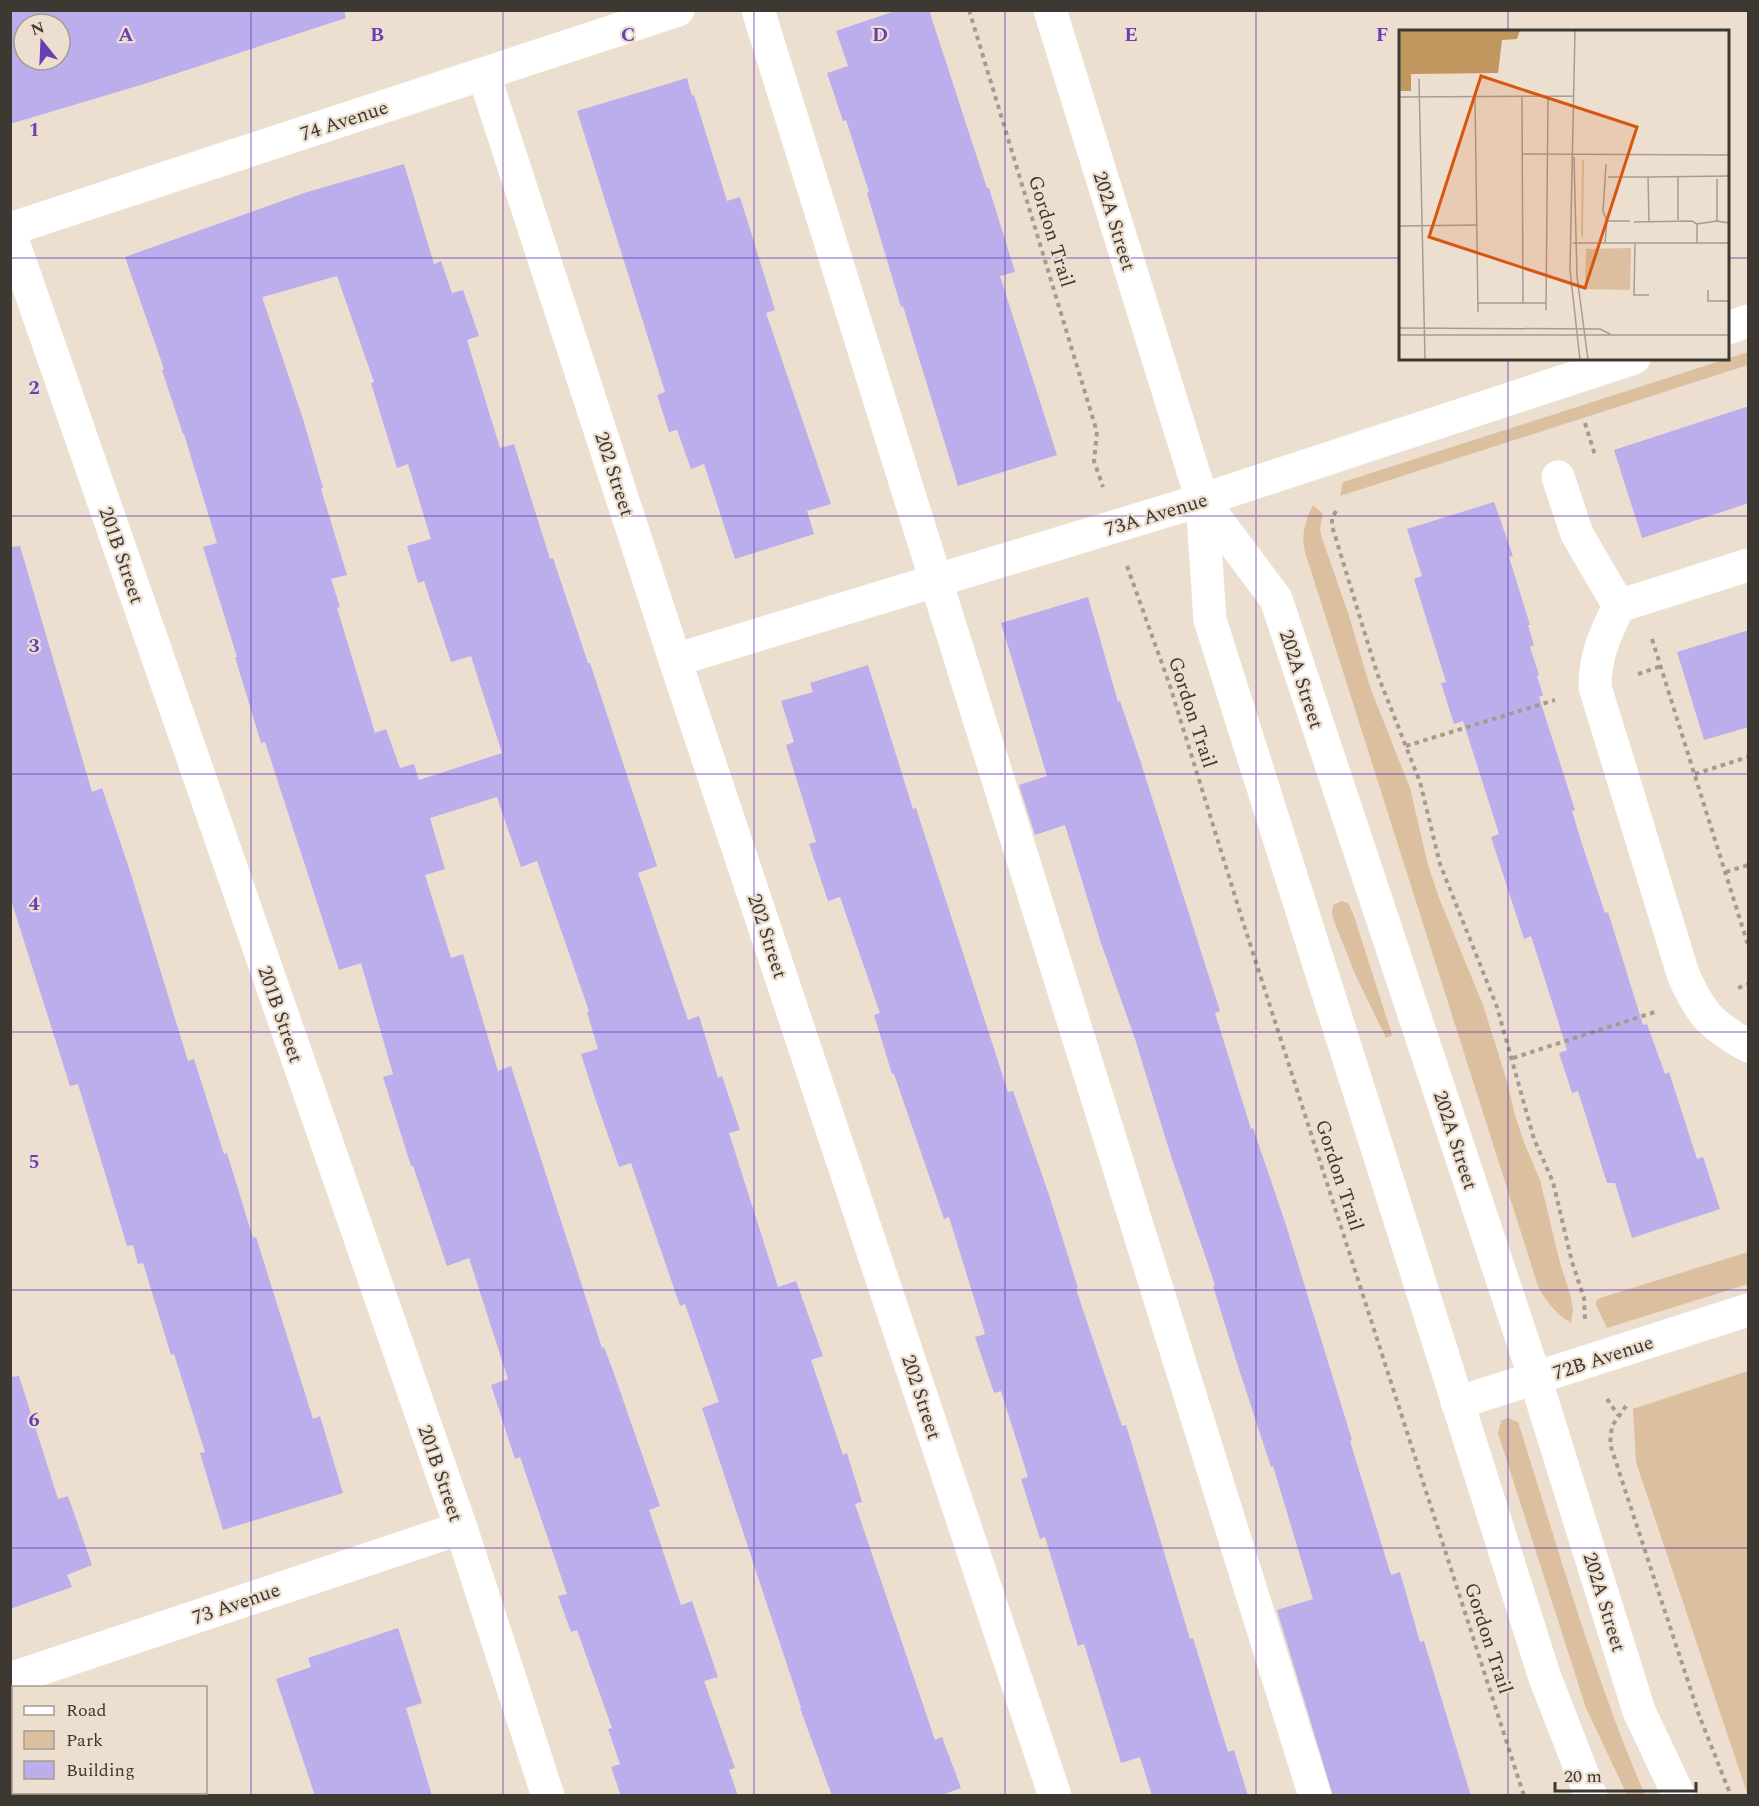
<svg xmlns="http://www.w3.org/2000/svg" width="1759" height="1806" viewBox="0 0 1759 1806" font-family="Spectral,serif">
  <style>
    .green { fill: #dbbf9e }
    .building { fill: #bcadec; fill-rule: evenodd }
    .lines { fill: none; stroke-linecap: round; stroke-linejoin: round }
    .path { stroke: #a59b8e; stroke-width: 4; stroke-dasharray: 4.5 4.5; stroke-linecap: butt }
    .minor { stroke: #fff; stroke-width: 33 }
    .major { stroke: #fff; stroke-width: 33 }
    .grid { fill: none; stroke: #693db5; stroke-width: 1.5; stroke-opacity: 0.55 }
    .labels { text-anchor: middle; stroke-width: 4.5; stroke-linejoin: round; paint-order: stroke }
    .street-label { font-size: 20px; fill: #3d3831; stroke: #eddfcf }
    .inset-road { fill: none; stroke: #a79c90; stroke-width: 1.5 }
    .view { fill: #d75610; fill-opacity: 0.15; stroke: #d75610; stroke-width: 3 }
    .inset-edge { fill: none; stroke: #3d3831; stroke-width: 3 }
    .grid-label { font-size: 20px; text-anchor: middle; font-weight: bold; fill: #693db5; stroke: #eddfcf; stroke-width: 4.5; stroke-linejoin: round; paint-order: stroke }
  </style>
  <rect width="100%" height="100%" fill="#eddfcf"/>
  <!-- green -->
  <g class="green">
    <path d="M1748,352V365L1340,496L1343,482Z"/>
    <path d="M1313,505L1323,514L1320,529L1322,538L1349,616L1370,687L1410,788L1428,865L1439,898L1483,1005L1507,1081L1515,1115L1525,1145L1540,1180L1560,1263L1571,1297L1573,1310L1571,1323C1556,1314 1548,1303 1539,1289L1305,552C1301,535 1305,521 1313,505Z"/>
    <path d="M1342,901L1348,903L1354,916L1392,1035L1386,1038L1355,974L1334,921L1332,914L1333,905Z"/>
    <path d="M1748,1252V1284L1607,1328L1596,1305V1301L1600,1298Z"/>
    <path d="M1748,1371V1796L1636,1462L1633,1409Z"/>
    <path d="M1507,1418L1518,1422C1558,1547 1593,1675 1645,1795H1627L1586,1708L1498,1433L1501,1421Z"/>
  </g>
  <!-- building -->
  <g class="building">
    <path d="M10,10H344L346,18L144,84L10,124ZM24,24H60V60H24Z"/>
    <path d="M898,10H929L987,188H989L1015,272L1000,276L1057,455L958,486L903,306L901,307L867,193L869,192L846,120L843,121L827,73L848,66L836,31Z"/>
    <path d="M687,78L692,96L694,95L727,201L740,197L775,310L766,313L831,504L807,511L814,534L735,559L704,464L691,469L677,430L669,432L657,395L665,392L577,111Z"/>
    <path d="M404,164L434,264L441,261L452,293L463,290L479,336L467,340L500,448L514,444L550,559L553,558L588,663H590L657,866L638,873L688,1020L699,1016L718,1078L722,1076L740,1130L729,1133L778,1287L796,1281L823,1356L811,1360L843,1455L847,1453L862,1502L855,1504L935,1740L942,1737L961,1788L939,1796H832L800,1708L801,1707L702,1408L719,1402L685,1304L680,1306L631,1163L619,1167L595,1098L581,1054L598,1049L587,1012L589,1011L537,861L521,867L497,797L430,818L445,869L425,875L451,958L463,954L498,1071L511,1066L602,1348L604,1347L612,1368L660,1506L649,1510L681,1605L692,1601L718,1677L704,1681L735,1768L729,1770L738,1796H621L611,1767L620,1764L608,1729L612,1728L577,1630L571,1632L558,1596L567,1594L520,1457L515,1459L491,1385L508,1379L469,1258L447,1266L413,1166H411L383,1077L393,1074L361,963L339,970L265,742L261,743L235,657H237L203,547L217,543L184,434H183L162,370L164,369L125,257L304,193ZM337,276L374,382L371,383L397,468L408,464L431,539L407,546L418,583L424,581L451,662L471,656L502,753L419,780L414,764L400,768L386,729L375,733L337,608L340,607L331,579L347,575L321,489L323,488L303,419L263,300V297Z"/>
    <path d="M1749,406V503L1642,538L1614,450Z"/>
    <path d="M1494,502L1513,556L1509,557L1530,625H1528L1534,645L1530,647L1539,675L1537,676L1543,695L1539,697L1575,810L1572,811L1582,844L1605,913L1608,912L1643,1025L1647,1024L1665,1074L1669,1072L1697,1159L1703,1157L1720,1209L1632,1238L1615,1183H1607L1578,1091L1572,1093L1559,1053L1567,1050L1547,986L1531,936L1524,939L1491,837L1499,834L1463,721L1454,724L1441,683L1446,682L1414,579L1422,576L1407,529Z"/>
    <path d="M20,546L92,792L102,788L130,871L188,1061L194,1059L224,1154L227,1153L253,1238L256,1237L313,1419L320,1416L343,1493L223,1530L200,1453L205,1452L174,1354L171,1355L143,1263L138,1264L133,1245L127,1246L78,1084L70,1086L10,897V547Z"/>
    <path d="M1088,597L1118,702L1120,701L1140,760L1220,1011L1215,1013L1251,1129L1253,1128L1286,1225L1352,1440L1350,1441L1391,1575L1400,1572L1420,1642L1424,1641L1471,1796H1333L1277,1610L1313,1599L1273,1466L1271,1467L1236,1360L1213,1286L1215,1285L1171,1156L1135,1039L1101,943L1065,825L1035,835L1019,785L1047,776L1001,623Z"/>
    <path d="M1749,630V727L1704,740L1677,652Z"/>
    <path d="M868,665L913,809L916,808L1008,1092L1013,1091L1049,1195L1078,1288L1076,1289L1122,1426L1126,1425L1190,1639L1193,1638L1228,1752L1234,1750L1248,1796H1152L1140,1757L1121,1763L1084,1644L1078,1646L1045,1537L1040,1539L1021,1479L1028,1477L1001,1391L994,1393L975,1337L985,1334L949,1217L944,1219L894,1074H892L874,1015L880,1013L840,897L828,901L809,844L816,842L786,745L794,742L781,701L813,692L810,683Z"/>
    <path d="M19,1376L58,1499L68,1496L92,1565L67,1575L72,1587L10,1609V1377Z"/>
    <path d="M398,1628L422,1703L406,1708L432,1796H315L276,1679L311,1667L308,1658Z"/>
  </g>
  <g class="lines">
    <!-- path -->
    <g class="path">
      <path d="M969,10L1097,432L1094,461L1103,487"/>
      <path d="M1585,423L1595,455"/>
      <path d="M1336,511L1332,518V526L1377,673L1420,782L1440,864L1497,1007L1534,1139L1553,1182L1572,1262L1584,1298L1585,1320"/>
      <path d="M1127,566L1170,686L1243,922L1524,1796"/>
      <path d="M1652,639L1748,945"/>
      <path d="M1638,674L1661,666"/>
      <path d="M1406,746L1555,700"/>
      <path d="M1695,774L1748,757"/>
      <path d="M1726,872L1748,865"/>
      <path d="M1738,988L1748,984"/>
      <path d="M1513,1058L1655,1012"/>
      <path d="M1607,1399L1618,1415"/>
      <path d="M1626,1406L1612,1426L1610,1444L1699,1715L1731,1796"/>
    </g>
    <!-- minor -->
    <g class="minor">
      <path d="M758,10L1315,1796"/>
      <path d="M484,75L675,660L1055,1796"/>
      <path d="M10,229L678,10"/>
      <path d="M10,233L461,1528L548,1796"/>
      <path d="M1728,328L1748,321"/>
      <path d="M1558,477L1577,534L1619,606C1605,635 1595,654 1595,687L1683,974C1701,1015 1710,1024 1748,1046"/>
      <path d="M1619,606L1748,565"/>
      <path d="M675,660L1202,500L1634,358"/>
      <path d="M1457,1403L1748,1310"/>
      <path d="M10,1679L461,1528"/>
    </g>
    <!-- major -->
    <g class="major">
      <path d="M1050,10L1202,500L1210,620L1544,1675L1591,1796"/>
      <path d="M1202,500L1276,599L1535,1378L1639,1711L1679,1796"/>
    </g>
  </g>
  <!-- grid -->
  <path class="grid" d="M251,10V1796M503,10V1796M754,10V1796M1005,10V1796M1256,10V1796M1508,10V32M10,258H1400M1728,258H1748M1508,358V1796M10,516H1748M10,774H1748M10,1032H1748M10,1290H1748M10,1548H1748"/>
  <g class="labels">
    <!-- street labels -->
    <g class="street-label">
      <text transform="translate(344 120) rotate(-18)" y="7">74 Avenue</text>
      <text transform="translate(1115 221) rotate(73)" y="7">202A Street</text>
      <text transform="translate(1052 231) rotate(73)" y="7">Gordon Trail</text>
      <text transform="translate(615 474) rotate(72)" y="7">202 Street</text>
      <text transform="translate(1156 514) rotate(-17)" y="7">73A Avenue</text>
      <text transform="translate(122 555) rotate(71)" y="7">201B Street</text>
      <text transform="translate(1302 679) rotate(72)" y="7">202A Street</text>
      <text transform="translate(1193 712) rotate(72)" y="7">Gordon Trail</text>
      <text transform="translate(768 936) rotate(72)" y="7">202 Street</text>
      <text transform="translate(281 1014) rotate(71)" y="7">201B Street</text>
      <text transform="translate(1456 1140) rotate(72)" y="7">202A Street</text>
      <text transform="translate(1340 1175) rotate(72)" y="7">Gordon Trail</text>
      <text transform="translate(1603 1357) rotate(-18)" y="7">72B Avenue</text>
      <text transform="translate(922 1397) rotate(72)" y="7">202 Street</text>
      <text transform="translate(441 1473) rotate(71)" y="7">201B Street</text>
      <text transform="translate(1605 1602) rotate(73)" y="7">202A Street</text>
      <text transform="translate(236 1603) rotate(-19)" y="7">73 Avenue</text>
      <text transform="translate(1489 1638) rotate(72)" y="7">Gordon Trail</text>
    </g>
  </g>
  <!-- overview -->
  <g transform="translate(1399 30)">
    <rect width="330" height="330" fill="#eddfcf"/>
    <path d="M183,130H185L184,209L182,205ZM232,218L231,260L186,259L187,219Z" fill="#dbbf9e"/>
    <path d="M0,0H121L118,9L103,10L99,43L12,44V61H0Z" fill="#c2965f"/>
    <path class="inset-road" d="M176,0L171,240L181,330M20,49L26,330M0,67L175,66M76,67L79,282M123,67L124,273M123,124L330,125M175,127L178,246L189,330M207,134L204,181L208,191M209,147H249L250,191M249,147L330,146M318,149V191L330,193M279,190V146M235,192L293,191L298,194V213M298,194L318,191M0,196L79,195M174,213H330M206,213L208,191H231M236,213L235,265H250M309,260V271H330M79,273H147M147,280L149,67M0,298L201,299L211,304M0,305H330"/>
    <path class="view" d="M82,46L238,97L186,258L30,207Z"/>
    <rect width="330" height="330" class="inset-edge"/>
  </g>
  <g class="grid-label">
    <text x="126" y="41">A</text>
    <text x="377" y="41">B</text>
    <text x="628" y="41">C</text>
    <text x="880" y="41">D</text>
    <text x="1131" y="41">E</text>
    <text x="1382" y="41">F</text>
    <text x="34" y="136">1</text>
    <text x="34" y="394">2</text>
    <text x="34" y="652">3</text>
    <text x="34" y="910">4</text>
    <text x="34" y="1168">5</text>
    <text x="34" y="1426">6</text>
  </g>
  <!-- border -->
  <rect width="1759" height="1806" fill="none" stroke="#3d3831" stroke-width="24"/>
  <!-- legend -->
  <rect x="12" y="1686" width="195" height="108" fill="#eddfcf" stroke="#a79c90" stroke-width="1.5"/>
  <rect x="24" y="1706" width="30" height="9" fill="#ffffff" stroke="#a79c90" stroke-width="1.5"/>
  <text x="66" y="1716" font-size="18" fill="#3d3831">Road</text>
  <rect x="24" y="1731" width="30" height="18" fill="#dbbf9e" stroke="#a79c90" stroke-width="1.5"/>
  <text x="66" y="1746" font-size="18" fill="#3d3831">Park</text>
  <rect x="24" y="1761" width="30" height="18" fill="#bcadec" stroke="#a79c90" stroke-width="1.5"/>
  <text x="66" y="1776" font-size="18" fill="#3d3831">Building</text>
  <!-- north arrow -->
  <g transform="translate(42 42) rotate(342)"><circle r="28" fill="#eddfcf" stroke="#a79c90" stroke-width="1.5"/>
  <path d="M0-4.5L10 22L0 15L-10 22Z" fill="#693db5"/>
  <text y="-9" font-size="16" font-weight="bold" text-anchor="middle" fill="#3d3831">N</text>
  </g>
  <!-- scale -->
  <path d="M1555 1782v9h141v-9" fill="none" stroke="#3d3831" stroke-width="3"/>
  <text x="1564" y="1782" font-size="18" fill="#3d3831" stroke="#eddfcf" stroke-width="4.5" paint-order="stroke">20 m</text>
</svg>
